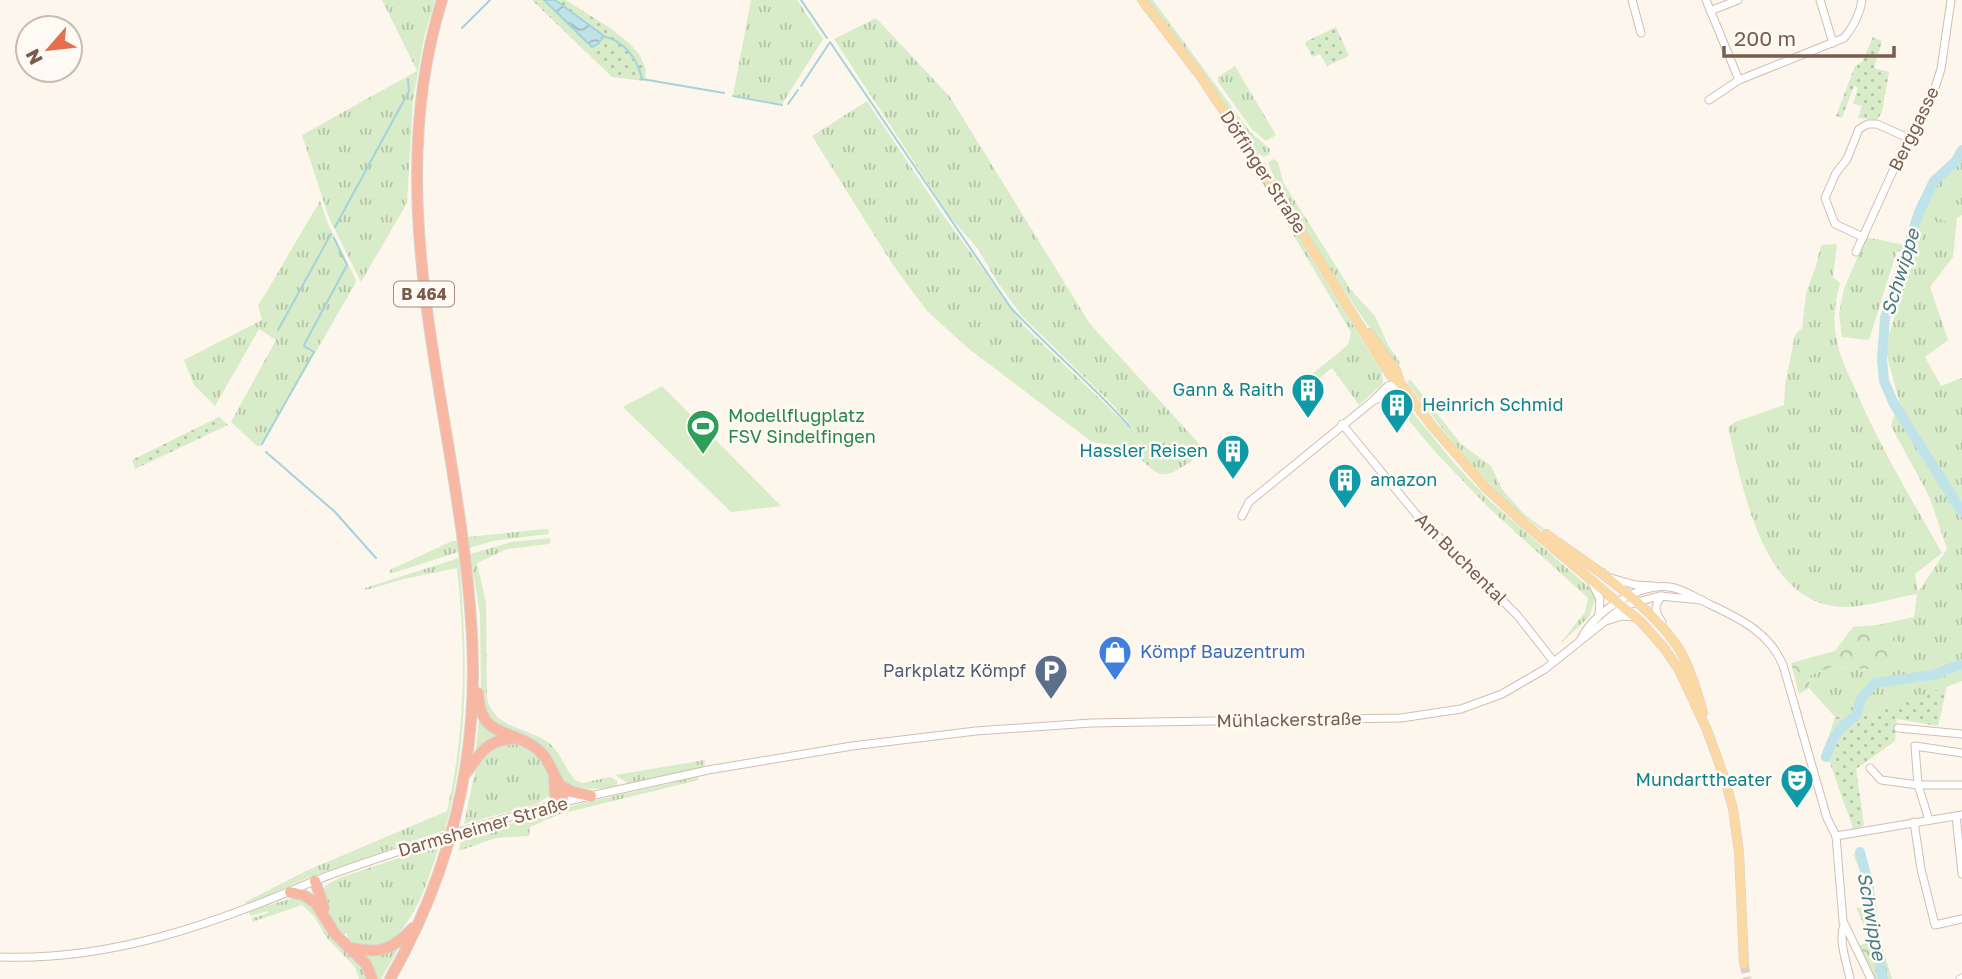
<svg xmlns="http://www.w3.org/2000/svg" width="1962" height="979" viewBox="0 0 1962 979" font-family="'Golos Text',sans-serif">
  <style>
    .grass { fill: url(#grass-tufts) }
    .forest { fill: url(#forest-crowns) }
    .garden { fill: url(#garden-dots) }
    .pitch { fill: #d8ecc9 }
    .water { fill: url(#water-waves); stroke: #a5d3da; stroke-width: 2 }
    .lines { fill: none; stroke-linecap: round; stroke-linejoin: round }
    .stream { stroke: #a5d3da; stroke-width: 2 }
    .river { stroke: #bfe3e8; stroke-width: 10 }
    .major-tunnel { stroke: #dcd0c4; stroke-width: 9; stroke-dasharray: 9 4.5; stroke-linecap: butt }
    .minor-casing { stroke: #d1beb0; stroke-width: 9 }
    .major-casing { stroke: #dad1cd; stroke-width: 10 }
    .highway-casing { stroke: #dad1cd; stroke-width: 12 }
    .minor { stroke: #fff; stroke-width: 7 }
    .major { stroke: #fbd9a5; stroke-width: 9 }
    .highway { stroke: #f7b7a3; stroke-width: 10 }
    .minor-bridge-casing { stroke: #d1beb0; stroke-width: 9; stroke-linecap: butt }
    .minor-bridge { stroke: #fff; stroke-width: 7 }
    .labels { text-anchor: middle; stroke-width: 5; stroke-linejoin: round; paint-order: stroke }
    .shield { fill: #fffaf3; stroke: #a28b7f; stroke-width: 2 }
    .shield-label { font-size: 16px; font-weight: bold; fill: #7a5c4d }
    .street-label { font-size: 18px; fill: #7a5c4d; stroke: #fffaf3 }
    .culture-label { font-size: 18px; fill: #0d838f; stroke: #fffaf3; text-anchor: end }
    .leisure-label { font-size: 18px; fill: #27864d; stroke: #fffaf3; text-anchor: start }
    .shop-label { font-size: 18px; fill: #366cbe; stroke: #fffaf3; text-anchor: start }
    .service-label { font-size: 18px; fill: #4e5e75; stroke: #fffaf3; text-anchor: end }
    .water-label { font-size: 19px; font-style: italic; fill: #437c86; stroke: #fffaf3 }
  </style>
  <defs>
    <pattern id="grass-tufts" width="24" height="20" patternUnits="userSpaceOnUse" patternTransform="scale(1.75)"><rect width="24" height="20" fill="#d8ecc9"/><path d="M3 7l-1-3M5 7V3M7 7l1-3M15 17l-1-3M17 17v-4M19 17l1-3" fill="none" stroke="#b4c2a5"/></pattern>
    <pattern id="forest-crowns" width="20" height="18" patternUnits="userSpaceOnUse" patternTransform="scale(1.75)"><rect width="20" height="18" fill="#d8ecc9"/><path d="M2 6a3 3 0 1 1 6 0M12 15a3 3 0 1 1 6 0" fill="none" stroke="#b4c2a5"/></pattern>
    <pattern id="garden-dots" width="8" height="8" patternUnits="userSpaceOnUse" patternTransform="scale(1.75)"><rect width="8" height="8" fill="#d8ecc9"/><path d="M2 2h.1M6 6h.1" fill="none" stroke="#b4c2a5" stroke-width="1.8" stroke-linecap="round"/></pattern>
    <pattern id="water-waves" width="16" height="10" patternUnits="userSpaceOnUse" patternTransform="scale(1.75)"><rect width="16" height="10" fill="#bfe3e8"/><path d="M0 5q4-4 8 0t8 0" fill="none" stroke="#a0bbbe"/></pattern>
  </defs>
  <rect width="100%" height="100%" fill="#fdf6ec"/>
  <!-- grass -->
  <g class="grass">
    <path d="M382,0H435L424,38L413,100L407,203L361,282L329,218L302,135L417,71Z"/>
    <path d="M751,0H797L823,39L782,104L733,95Z"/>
    <path d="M1147,0H1153L1251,133L1270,149L1269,155L1263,157L1255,150L1222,100Z"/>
    <path d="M876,18L950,97L1090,324L1203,448C1199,457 1190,462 1182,467C1156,486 1151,463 1130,452C1119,445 1105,444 1092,442L969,349L927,311L893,265L812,136L867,101L941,212L1024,326L1130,428L1132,427L1111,403L1022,316L998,283L978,249L950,217L834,39Z"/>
    <path d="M1235,66L1276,135L1266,141L1251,128L1218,82V77Z"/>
    <path d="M1962,152V215L1957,218L1953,257L1930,287L1948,340L1925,357L1941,386L1962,378V681L1874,714L1835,717L1809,688L1810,675L1832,667L1870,669L1902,644L1877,625L1914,617L1917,594C1889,598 1856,612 1828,605C1759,589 1743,485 1728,428L1735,422L1784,405L1785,385L1795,335L1802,328L1806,293L1816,266L1821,245L1837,244L1833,277L1840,283C1835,302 1832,321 1837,341C1840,359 1849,375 1856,391C1880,447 1912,500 1942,553L1915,574L1918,592L1947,549L1929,496L1891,426L1899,400L1887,356L1888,339L1912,254L1897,251L1869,340L1842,337L1839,314L1844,289L1866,237L1904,245L1929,183L1956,160Z"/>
    <path d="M1273,159L1278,162L1283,182L1351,290L1375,316L1388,345L1401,364L1396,367L1329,268L1278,186L1268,163Z"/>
    <path d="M1258,172L1382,372L1383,384L1359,405L1332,368L1311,385L1309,381L1311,375L1348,345L1351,332L1262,182L1255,177Z"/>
    <path d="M320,201L328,224L356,280L355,284L261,446H257L231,422L276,340L259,329L215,406L194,385L184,360L262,320L258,306Z"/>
    <path d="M1410,379L1461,444L1491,466L1502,489L1523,513L1549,533L1621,579C1592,562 1562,545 1535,525C1485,486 1447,435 1409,386L1407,382Z"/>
    <path d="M1394,396L1403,401L1456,465L1488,499L1592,590L1598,601L1594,602L1589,617L1560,644L1585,612L1588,598L1490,509L1437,454L1390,398Z"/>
    <path d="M545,529L549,530L548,534L493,541L469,548L468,537Z"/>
    <path d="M549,538L551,540L549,544L507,549L477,563L486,603L487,699C496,730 526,726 549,743C561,753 565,769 575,780L582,783L610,777L617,781V787L593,789L569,787L562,779L552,760L490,722L481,695L480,614L470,554L512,542Z"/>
    <path d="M452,541H457L458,552L390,574V570Z"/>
    <path d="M459,558C467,652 470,738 445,830L307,878L246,905L245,902L306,871L447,811C466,730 466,649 457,568L404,579L366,590L365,588Z"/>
    <path d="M479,717L502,736L477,750L476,749Z"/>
    <path d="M511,742C538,748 552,769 550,796L536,804L464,824L477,762L484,752Z"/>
    <path d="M705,760L704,768L628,783L615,775Z"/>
    <path d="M698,777L699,780L560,814L530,827L529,836L496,838L459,851L461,838L579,804Z"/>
    <path d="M440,844C427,883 418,917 387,946L356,945L348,940L347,933L342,935C333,921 319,902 325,886L339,878Z"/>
    <path d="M293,898L305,899L360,961L370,979H359L355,967L327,938L313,915L302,905L252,922V918L268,913V911L250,916L249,911Z"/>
    <path d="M399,948L381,979H375L360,953Z"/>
  </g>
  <!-- forest -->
  <g class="forest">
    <path d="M1877,625L1902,644L1883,665L1870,669L1832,667L1810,675L1809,688L1799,694L1791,663L1835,651L1853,627Z"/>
    <path d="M1863,851L1871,879L1876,926L1892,979H1874L1859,946L1871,940L1856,908L1865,907L1866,885L1853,854Z"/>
  </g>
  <!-- garden -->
  <g class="garden">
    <path d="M532,0H544L592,47L598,44L603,36L555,0H566L613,30L630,44L639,54L646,69L645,81L612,77Z"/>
    <path d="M1336,27L1349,56L1327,66L1320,54L1312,57L1305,42Z"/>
    <path d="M1873,37L1882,41L1874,68L1889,72L1882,112L1877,120L1858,118L1862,106L1853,104L1858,88L1854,86L1842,118L1836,116L1855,66L1862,62Z"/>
    <path d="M219,417L228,425L135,469L132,460Z"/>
    <path d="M1947,686L1938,726L1897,719L1895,741L1856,769L1864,825L1854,831L1825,749L1835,717L1874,714Z"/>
  </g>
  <!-- pitch -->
  <g class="pitch">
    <path d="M1945,180L1962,189L1946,222L1927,213Z"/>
    <path d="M662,386L665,389L781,506L731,512L623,407Z"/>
  </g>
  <!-- water -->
  <path class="water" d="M544,0H555L604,36L598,44L592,47Z"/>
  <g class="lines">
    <!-- stream -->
    <g class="stream">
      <path d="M801,0L827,38"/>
      <path d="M462,28L490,0"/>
      <path d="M602,36C624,40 637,58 642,79L724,93"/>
      <path d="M801,86L830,42L1011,308C1049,349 1093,385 1130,427"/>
      <path d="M733,96L782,105"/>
      <path d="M788,104L798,90"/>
      <path d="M335,227L409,91L408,79"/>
      <path d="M278,330L331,234"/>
      <path d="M262,444L314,352L304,346L305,343L347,265L334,238"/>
      <path d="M266,452L335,512L376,558"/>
    </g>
    <!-- river -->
    <g class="river">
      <path d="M1962,150L1956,161L1934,181L1919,212L1885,318L1882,359L1884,381L1894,404L1962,512"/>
      <path d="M1826,757C1832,738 1839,727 1856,716L1861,699L1875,683L1933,675L1962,664"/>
      <path d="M1860,852L1868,882L1877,952L1883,979"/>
    </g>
    <!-- major-tunnel -->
    <path class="major-tunnel" d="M1744,964L1747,979"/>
    <defs>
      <g id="minor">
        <path d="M1632,0L1641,33"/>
        <path d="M1706,0L1739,80"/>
        <path d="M1820,0L1833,43"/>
        <path d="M1710,11L1738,0"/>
        <path d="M1709,100L1739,80L1844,38C1854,26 1860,15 1862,0"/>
        <path d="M1863,237L1835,224L1825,198L1836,173L1847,159L1859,129L1868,124H1877L1908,138"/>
        <path d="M1856,252L1908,138L1932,97L1941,69L1951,0"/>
        <path d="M1375,400L1397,390L1400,383"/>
        <path d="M1342,424L1416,514L1518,616L1554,662"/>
        <path d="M1242,516L1249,502L1374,400L1388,386L1400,383"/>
        <path d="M1611,578L1635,585L1654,586"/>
        <path d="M1592,583L1600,599L1599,614"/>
        <path d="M1606,621L1622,616L1635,617"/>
        <path d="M1662,622C1655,612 1653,606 1662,596"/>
        <path d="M1581,639C1594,612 1639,583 1670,587C1683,589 1693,596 1705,602C1736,617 1768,630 1783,665L1827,818L1836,836L1843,921L1871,979"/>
        <path d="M1898,728L1962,734"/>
        <path d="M1870,768L1881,780L1918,785H1962"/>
        <path d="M1956,816L1962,874"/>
        <path d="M1929,820L1918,785L1915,746L1962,753"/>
        <path d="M1914,822L1921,869L1935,925L1962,919"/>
        <path d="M475,827L563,802L708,770L852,746L976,731L1091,723L1401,718L1461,709L1502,694L1545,669L1624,606L1659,596L1702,600"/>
        <path d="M1836,836L1962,815"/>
        <path d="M1844,925C1838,940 1847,963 1850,979"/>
        <path d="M0,957C111,961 214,924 314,881C352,866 392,854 430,841"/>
        <path d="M1960,979L1962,978"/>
      </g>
      <g id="major">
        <path d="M1142,0L1201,77L1259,164L1391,376L1400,383L1432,426L1486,488L1525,524L1642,623L1665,649L1679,670L1707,730L1725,780L1733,809L1739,852L1744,964"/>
        <path d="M1369,333L1397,372L1400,383"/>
        <path d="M1546,534C1589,564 1659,610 1683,656C1692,674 1698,694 1703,713"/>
      </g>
      <g id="highway">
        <path d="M478,693C480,736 505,728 533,746C543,752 548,761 553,772C558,782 563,790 563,802"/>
        <path d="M467,772C480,753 487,740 512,739"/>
        <path d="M554,778L556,804"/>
        <path d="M560,785L572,792L591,796"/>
        <path d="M315,881L324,908"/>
        <path d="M290,892L303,895L315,902L335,934L366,964L372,979"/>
        <path d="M351,948C381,954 392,950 413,928"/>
        <path d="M390,979C444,884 473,781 473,671C471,446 372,224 442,0"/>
      </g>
    </defs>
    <!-- minor casing -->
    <use href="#minor" class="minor-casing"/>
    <!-- major casing -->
    <use href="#major" class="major-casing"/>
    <!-- highway casing -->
    <use href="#highway" class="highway-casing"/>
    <!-- minor -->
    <use href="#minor" class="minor"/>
    <!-- major -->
    <use href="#major" class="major"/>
    <!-- highway -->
    <use href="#highway" class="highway"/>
    <defs>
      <path id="minor-bridge" d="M430,841L475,827"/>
    </defs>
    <!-- minor-bridge casing -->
    <use href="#minor-bridge" class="minor-bridge-casing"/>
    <!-- minor-bridge -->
    <use href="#minor-bridge" class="minor-bridge"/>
  </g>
  <!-- icons -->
  <defs>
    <symbol id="building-pin" viewBox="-11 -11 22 30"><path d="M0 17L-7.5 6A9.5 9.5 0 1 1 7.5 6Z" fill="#0f9aa8" stroke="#fffaf3"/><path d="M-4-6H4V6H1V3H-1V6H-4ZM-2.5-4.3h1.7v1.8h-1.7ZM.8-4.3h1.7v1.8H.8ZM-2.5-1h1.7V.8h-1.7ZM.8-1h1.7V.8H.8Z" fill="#fff"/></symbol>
    <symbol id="stadium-pin" viewBox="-11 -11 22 30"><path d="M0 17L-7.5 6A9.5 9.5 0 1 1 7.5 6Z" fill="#2e9e5b" stroke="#fffaf3"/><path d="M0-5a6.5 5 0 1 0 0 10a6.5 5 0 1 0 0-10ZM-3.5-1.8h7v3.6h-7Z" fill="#fff"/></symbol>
    <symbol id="shop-pin" viewBox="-11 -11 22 30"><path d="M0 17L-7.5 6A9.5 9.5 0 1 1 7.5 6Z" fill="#3f7fe0" stroke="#fffaf3"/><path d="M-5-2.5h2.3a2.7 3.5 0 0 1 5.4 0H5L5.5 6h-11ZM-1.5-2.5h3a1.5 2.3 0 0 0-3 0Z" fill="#fff"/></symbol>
    <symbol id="parking-pin" viewBox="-11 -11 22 30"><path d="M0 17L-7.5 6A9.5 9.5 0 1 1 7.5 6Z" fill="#5c6f8a" stroke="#fffaf3"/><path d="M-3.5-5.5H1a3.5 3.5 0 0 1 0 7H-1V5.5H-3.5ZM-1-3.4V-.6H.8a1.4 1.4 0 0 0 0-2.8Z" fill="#fff"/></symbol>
    <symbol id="theatre-pin" viewBox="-11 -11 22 30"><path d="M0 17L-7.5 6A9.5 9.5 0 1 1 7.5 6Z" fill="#0f9aa8" stroke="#fffaf3"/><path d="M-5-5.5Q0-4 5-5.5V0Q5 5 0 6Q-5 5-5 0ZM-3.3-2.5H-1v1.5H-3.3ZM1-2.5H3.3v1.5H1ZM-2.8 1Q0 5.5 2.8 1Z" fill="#fff"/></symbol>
  </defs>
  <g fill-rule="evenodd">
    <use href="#building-pin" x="1289" y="371" width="38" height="52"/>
    <use href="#building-pin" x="1378" y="386" width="38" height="52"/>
    <use href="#stadium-pin" x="684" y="407" width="38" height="52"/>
    <use href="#building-pin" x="1214" y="432" width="38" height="52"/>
    <use href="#building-pin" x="1326" y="461" width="38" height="52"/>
    <use href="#shop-pin" x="1096" y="633" width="38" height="52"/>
    <use href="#parking-pin" x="1032" y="652" width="38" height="52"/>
    <use href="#theatre-pin" x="1778" y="761" width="38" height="52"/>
  </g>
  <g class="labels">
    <!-- shield labels -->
    <rect class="shield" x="394" y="281.5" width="60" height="25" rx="5"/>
    <g class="shield-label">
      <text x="424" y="300">B 464</text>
    </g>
    <!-- street labels -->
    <g class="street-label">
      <text transform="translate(1914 129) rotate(-64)" y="6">Berggasse</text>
      <text transform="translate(1263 172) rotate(57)" y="6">Döffinger Straße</text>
      <text transform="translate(1461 559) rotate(45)" y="6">Am Buchental</text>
      <text transform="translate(1289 720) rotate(-1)" y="6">Mühlackerstraße</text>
      <text transform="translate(483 827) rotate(-16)" y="6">Darmsheimer Straße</text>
    </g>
    <!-- culture labels -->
    <g class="culture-label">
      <text x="1284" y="396">Gann &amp; Raith</text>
      <text x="1422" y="411" text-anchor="start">Heinrich Schmid</text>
      <text x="1208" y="457">Hassler Reisen</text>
      <text x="1370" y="486" text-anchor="start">amazon</text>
      <text x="1772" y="786">Mundarttheater</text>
    </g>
    <!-- leisure labels -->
    <g class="leisure-label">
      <text x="728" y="422">Modellflugplatz<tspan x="728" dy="21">FSV Sindelfingen</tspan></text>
    </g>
    <!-- shop labels -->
    <g class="shop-label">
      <text x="1140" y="658">Kömpf Bauzentrum</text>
    </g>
    <!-- service labels -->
    <g class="service-label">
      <text x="1026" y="677">Parkplatz Kömpf</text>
    </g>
    <!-- water labels -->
    <g class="water-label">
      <text transform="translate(1900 272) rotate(-73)" y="7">Schwippe</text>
      <text transform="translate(1872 916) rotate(80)" y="7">Schwippe</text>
    </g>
  </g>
  <!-- north arrow -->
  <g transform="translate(49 49) rotate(242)"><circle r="33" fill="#fffaf3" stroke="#cabbb1" stroke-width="2"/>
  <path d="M0-5L12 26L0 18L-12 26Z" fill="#e76f51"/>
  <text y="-10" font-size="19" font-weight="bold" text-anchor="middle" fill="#7a5c4d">N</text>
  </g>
  <!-- scale -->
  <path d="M1724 46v10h170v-10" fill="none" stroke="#7a5c4d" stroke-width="3.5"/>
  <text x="1734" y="46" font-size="21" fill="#7a5c4d" stroke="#fffaf3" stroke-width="5" paint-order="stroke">200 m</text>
</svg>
